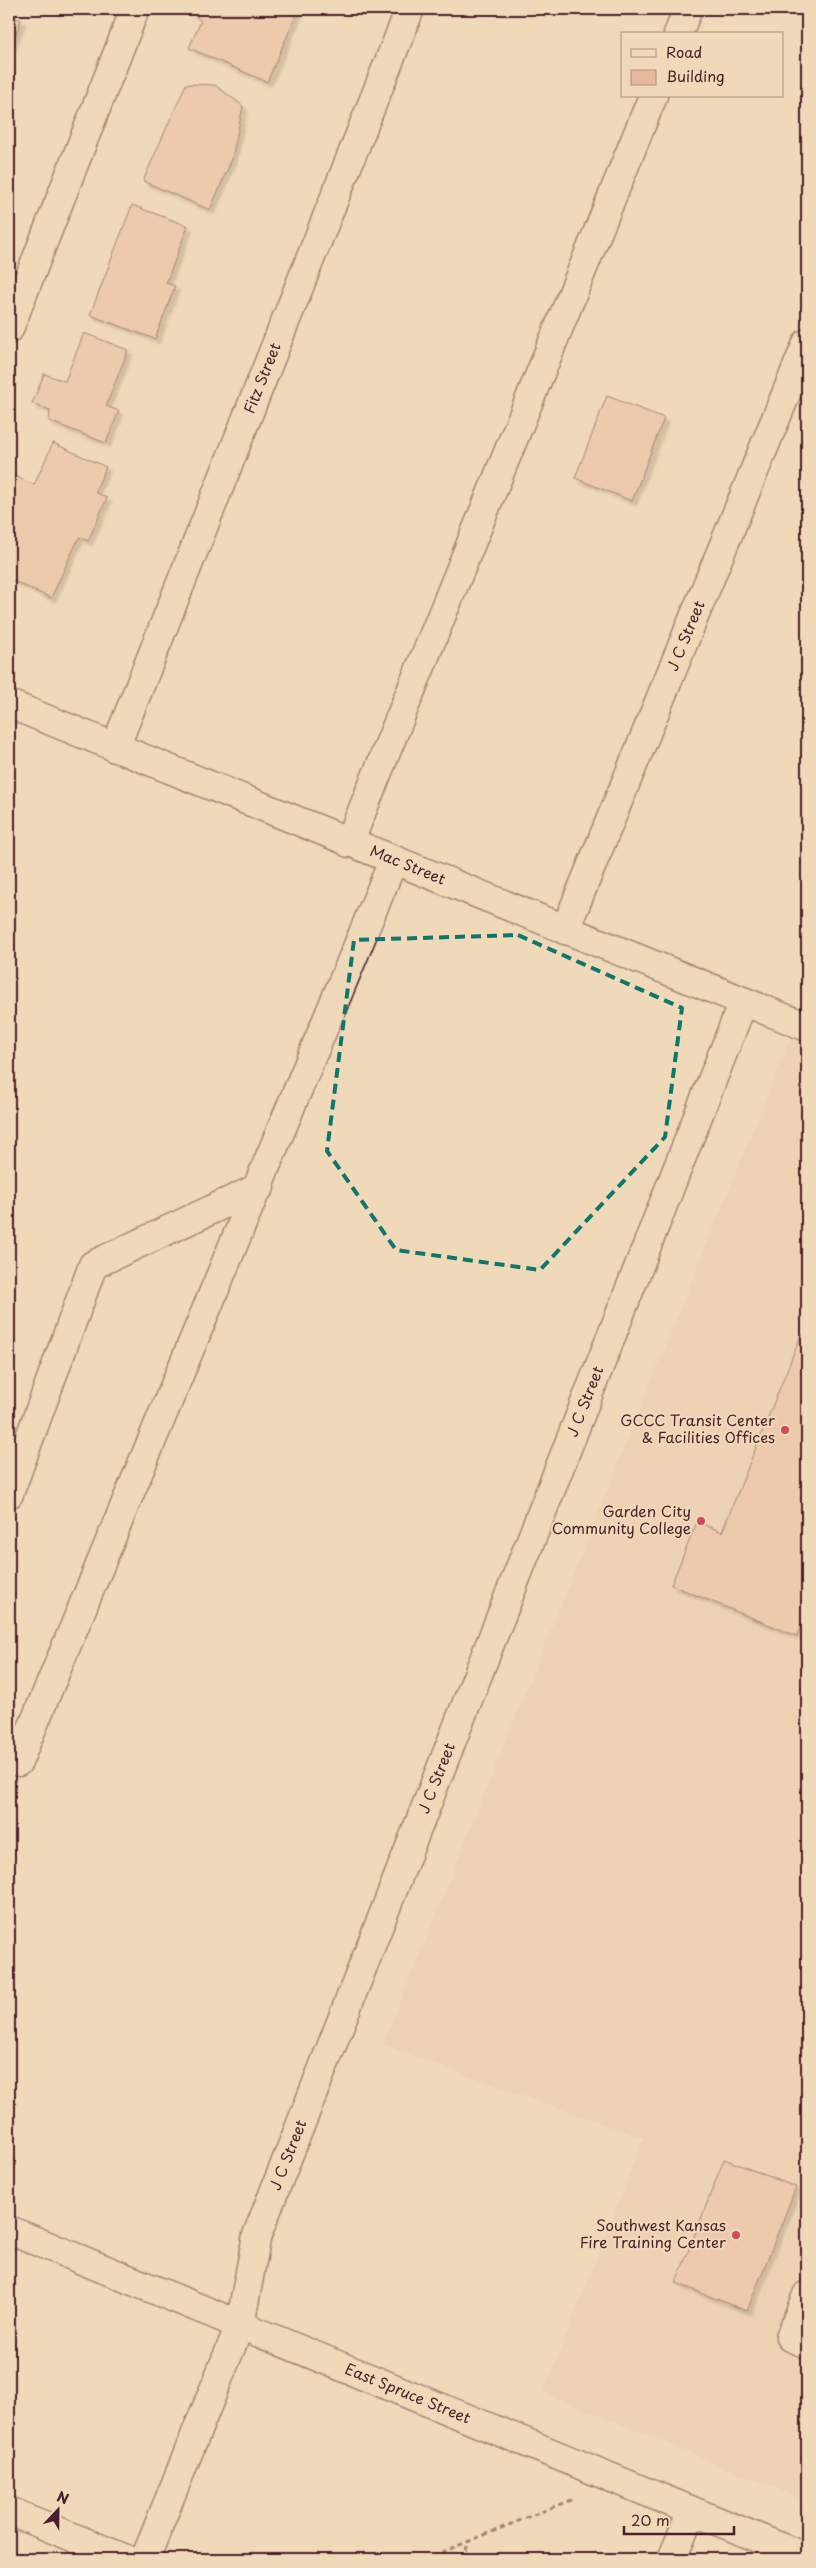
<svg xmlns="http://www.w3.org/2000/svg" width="816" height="2568" viewBox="0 0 816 2568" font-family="'Playpen Sans',sans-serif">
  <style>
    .built { fill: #eacbad }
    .building { fill: #e8b89c; stroke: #4a1f2b; filter: url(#shadow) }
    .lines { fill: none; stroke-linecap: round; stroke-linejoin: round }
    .minor-casing { stroke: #4a1f2b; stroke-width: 31 }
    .path { stroke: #4a1f2b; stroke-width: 3; stroke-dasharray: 5 4; stroke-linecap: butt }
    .minor { stroke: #efd9b8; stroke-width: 28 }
    .marked { fill: none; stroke: #0f766e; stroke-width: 4; stroke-dasharray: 10 6; stroke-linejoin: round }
    .poi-dot { fill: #d1495b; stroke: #efd9b8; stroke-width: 2 }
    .labels { text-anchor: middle; stroke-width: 4; stroke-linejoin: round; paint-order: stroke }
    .street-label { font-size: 15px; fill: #4a1f2b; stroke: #efd9b8 }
    .poi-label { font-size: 15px; fill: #4a1f2b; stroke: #efd9b8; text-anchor: end }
  </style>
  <defs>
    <filter id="shadow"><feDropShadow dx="4.5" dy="4.5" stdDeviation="1" flood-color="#0004"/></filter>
  </defs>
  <rect width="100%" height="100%" fill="#efd9b8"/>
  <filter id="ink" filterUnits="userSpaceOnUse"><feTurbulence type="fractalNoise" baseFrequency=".02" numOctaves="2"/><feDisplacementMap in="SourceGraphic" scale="10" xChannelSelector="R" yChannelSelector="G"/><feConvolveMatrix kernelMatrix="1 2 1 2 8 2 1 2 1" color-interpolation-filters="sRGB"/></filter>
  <g filter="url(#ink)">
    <!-- built -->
    <path class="built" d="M807,997V2501L544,2392L644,2138L383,2045Z"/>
    <!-- building -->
    <g class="building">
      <path d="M192,9H299L267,82L189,48L201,21L191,12Z"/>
      <path d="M9,15L21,20L9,52Z"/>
      <path d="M186,84L215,85L243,106L232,159L210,210L143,181Z"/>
      <path d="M132,205L188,226L166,283L175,286L155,339L90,315Z"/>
      <path d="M84,333L128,350L106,406L119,411L106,443L49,421L50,410L32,404L44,374L65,381Z"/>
      <path d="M607,396L664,418L632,501L575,478Z"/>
      <path d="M53,443L106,467L95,492L107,498L88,541L79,537L51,598L9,579V490L15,476L34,485Z"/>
      <path d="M801,1335L807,1338V1610L797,1636L671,1585L697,1522L722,1532Z"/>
      <path d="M724,2159L796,2187L747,2311L676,2283Z"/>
    </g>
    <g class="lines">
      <defs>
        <g id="minor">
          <path d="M678,34L688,9"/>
          <path d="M9,329L135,9"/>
          <path id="s1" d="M9,704L807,1027"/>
          <path id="s2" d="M115,748L410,9"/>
          <path d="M349,843L653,96"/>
          <path id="s3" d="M565,930L807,343"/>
          <path d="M9,1494L93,1265L260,1187"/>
          <path d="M9,1757L18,1762L393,861"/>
          <path id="s4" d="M9,2230L807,2558"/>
          <path d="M807,2295L790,2337L807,2344"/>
          <path d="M9,2511L126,2559"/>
          <path id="s5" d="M145,2559L240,2325L257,2235L743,1002"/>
          <path d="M672,2559L692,2511"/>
        </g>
      </defs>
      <!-- minor casing -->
      <use href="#minor" class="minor-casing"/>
      <!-- path -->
      <g class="path">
        <path d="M425,2559L573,2499"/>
        <path d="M462,2559L469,2542"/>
      </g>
      <!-- minor -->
      <use href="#minor" class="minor"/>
    </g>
  </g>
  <!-- marked area -->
  <path d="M0 0H816V2568H0ZM518,935L682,1008L665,1137L540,1270L396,1250L327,1151L354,940Z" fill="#efd9b8" fill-opacity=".55" fill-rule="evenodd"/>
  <path class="marked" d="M518,935L682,1008L665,1137L540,1270L396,1250L327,1151L354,940Z"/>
  <!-- markers -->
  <g class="poi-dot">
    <circle cx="785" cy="1430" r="5"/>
    <circle cx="701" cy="1521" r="5"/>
    <circle cx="736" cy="2235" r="5"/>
  </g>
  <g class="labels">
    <!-- street labels -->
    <g class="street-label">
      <text dy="5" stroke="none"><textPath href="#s2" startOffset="398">Fitz Street</textPath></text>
      <text dy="5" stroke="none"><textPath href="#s3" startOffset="318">J C Street</textPath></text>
      <text dy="5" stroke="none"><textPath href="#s1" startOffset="430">Mac Street</textPath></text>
      <text dy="5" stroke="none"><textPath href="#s5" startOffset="1240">J C Street</textPath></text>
      <text dy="5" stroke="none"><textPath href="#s5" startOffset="835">J C Street</textPath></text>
      <text dy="5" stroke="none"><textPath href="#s5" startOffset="430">J C Street</textPath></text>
      <text dy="5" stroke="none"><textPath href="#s4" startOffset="431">East Spruce Street</textPath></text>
    </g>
    <!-- poi labels -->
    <g class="poi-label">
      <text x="775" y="1426">GCCC Transit Center<tspan x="775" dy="17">&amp; Facilities Offices</tspan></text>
      <text x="691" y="1517">Garden City<tspan x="691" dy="17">Community College</tspan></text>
      <text x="726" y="2231">Southwest Kansas<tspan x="726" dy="17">Fire Training Center</tspan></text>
    </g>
  </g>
  <!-- margin -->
  <rect width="816" height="2568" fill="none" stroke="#efd9b8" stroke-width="30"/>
  <rect x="15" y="15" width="786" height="2538" fill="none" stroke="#4a1f2b" stroke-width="2" filter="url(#ink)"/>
  <!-- legend -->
  <rect x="621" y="32" width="162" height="65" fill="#efd9b8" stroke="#ad8f80"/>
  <rect x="631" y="49" width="25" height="8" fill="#efd9b8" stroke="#ad8f80"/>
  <text x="666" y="58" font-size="15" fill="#4a1f2b">Road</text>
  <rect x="631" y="70" width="25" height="15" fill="#e8b89c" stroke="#ad8f80"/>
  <text x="666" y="82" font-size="15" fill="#4a1f2b">Building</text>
  <!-- north arrow -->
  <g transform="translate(58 2510) rotate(22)" stroke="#efd9b8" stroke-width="4" paint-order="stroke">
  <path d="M0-4L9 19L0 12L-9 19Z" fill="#4a1f2b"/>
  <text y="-8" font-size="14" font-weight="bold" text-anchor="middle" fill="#4a1f2b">N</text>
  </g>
  <!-- scale -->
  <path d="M624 2526v8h110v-8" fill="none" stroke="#4a1f2b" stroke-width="2.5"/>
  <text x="631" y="2526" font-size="15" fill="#4a1f2b" stroke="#efd9b8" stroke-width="4" paint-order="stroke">20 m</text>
</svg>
